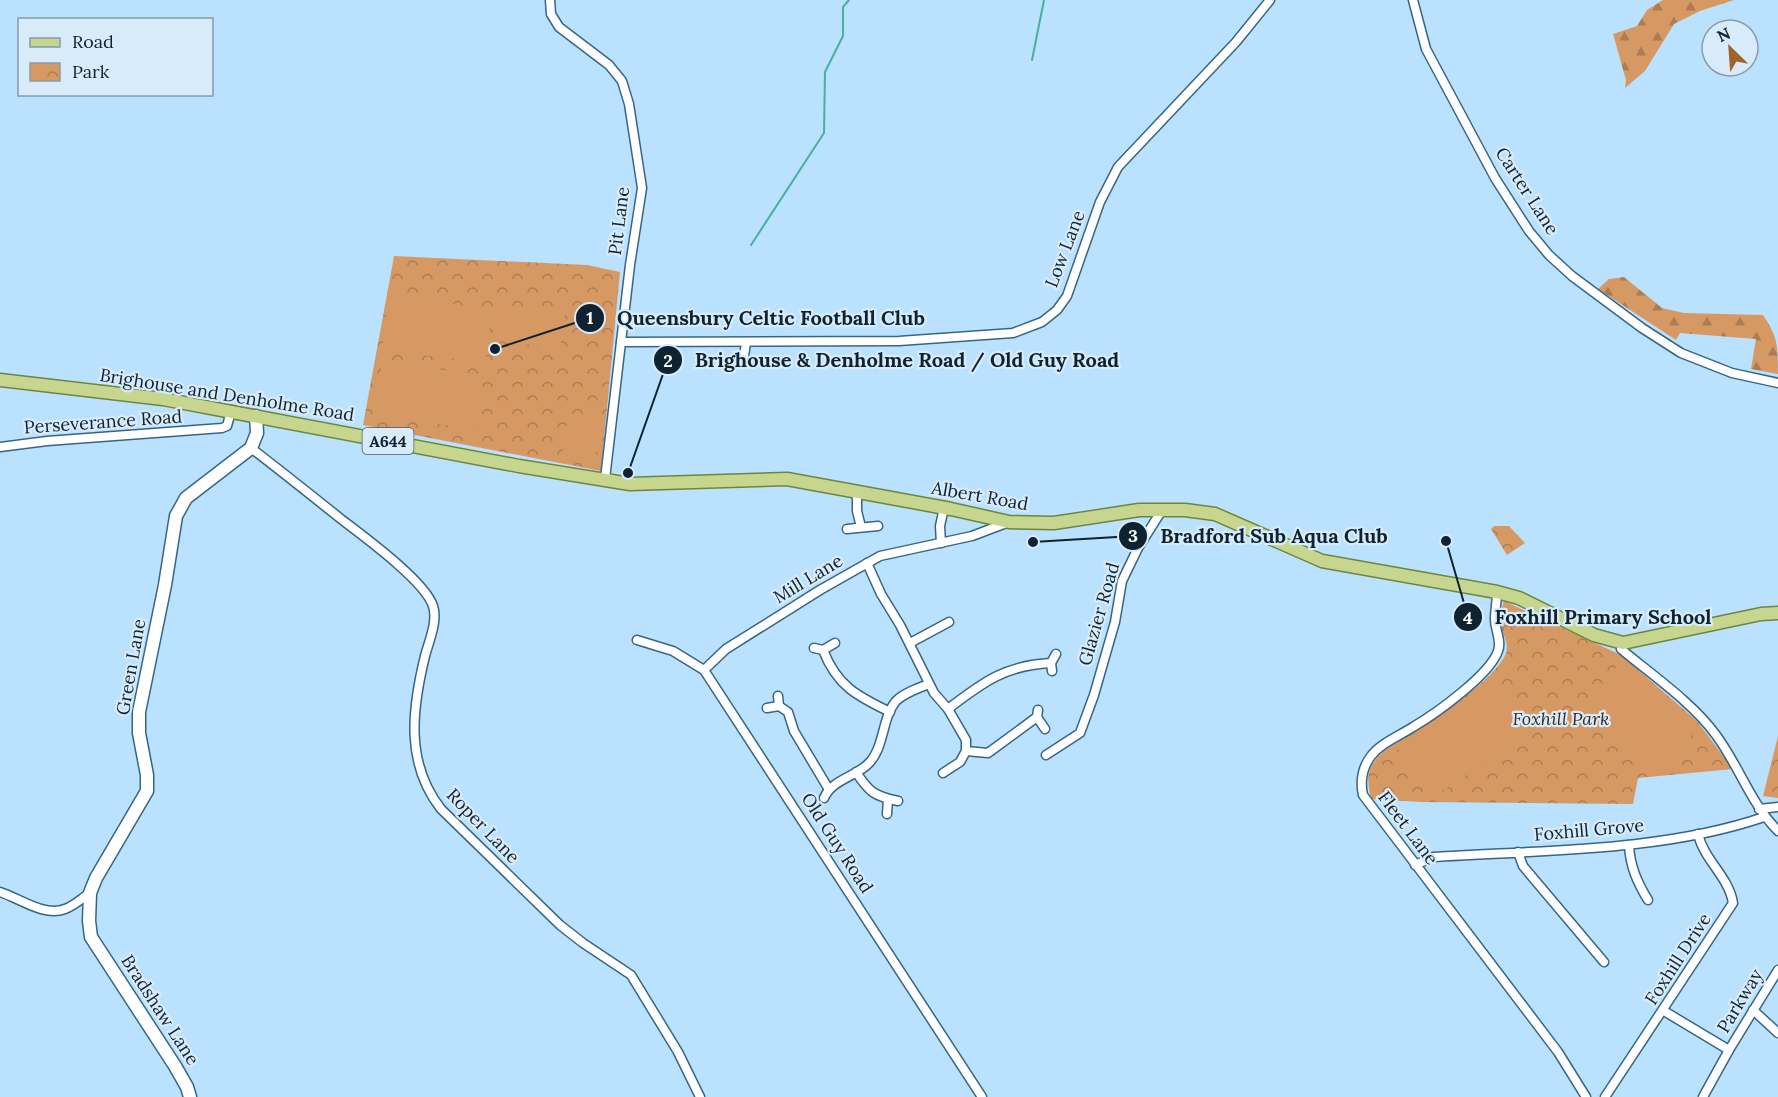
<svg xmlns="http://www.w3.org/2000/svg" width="1778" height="1097" viewBox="0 0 1778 1097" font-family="Lora,serif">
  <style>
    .forest { fill: url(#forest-firs) }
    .park { fill: url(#park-crowns) }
    .garden { fill: #d79964 }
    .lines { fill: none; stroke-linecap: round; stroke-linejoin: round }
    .stream { stroke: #48b09f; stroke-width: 2 }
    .street-casing { stroke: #376685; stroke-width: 11 }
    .secondary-casing { stroke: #376685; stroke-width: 15 }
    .primary-casing { stroke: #6e853d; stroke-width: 15 }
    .street { stroke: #fff; stroke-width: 8 }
    .secondary { stroke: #fff; stroke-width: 12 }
    .primary { stroke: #c7d68f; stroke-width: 12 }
    .labels { text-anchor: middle; stroke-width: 4.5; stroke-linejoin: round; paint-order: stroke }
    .shield { fill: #d8ebfa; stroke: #4b5e6c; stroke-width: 1.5 }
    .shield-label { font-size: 16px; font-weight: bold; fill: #0e222f }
    .street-label { font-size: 18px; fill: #0e222f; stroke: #d8ebfa }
    .park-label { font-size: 18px; font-style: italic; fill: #3e2a1a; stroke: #d8ebfa }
    .leader { fill: none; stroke: #0e222f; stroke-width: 2 }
    .callout-dot { fill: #0e222f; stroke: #d8ebfa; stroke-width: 2 }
    .mark-label { font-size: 18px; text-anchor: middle; font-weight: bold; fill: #fff }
    .callout-label { font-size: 20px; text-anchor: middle; font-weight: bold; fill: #0e222f; stroke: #d8ebfa; stroke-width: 4.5; stroke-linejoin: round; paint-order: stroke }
  </style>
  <defs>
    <pattern id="forest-firs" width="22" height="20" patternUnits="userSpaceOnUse" patternTransform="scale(1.5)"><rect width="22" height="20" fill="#d79964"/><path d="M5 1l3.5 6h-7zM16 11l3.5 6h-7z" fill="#ad7c53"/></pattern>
    <pattern id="park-crowns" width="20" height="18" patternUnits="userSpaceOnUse" patternTransform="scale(1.5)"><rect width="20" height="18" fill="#d79964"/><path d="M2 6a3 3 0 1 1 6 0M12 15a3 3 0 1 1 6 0" fill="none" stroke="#ad7c53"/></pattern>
  </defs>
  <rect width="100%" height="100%" fill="#bae1fe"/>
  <!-- forest -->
  <g class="forest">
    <path d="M1663,0H1734L1700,11L1674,24L1645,71L1625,88L1626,80L1613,34L1637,26L1647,10Z"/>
    <path d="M1624,277L1662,308L1684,313L1763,315C1778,337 1778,346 1778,374L1751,369L1756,339L1680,333L1676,340L1598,289L1609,279Z"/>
  </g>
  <!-- park -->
  <g class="park">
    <path d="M394,256L587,265L620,272L601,471L363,425Z"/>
    <path d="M1494,526H1509L1525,543L1507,555L1491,529Z"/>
    <path d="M1504,601L1621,655L1697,721L1733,769L1638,778L1633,804L1420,802L1371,799C1369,788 1366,778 1371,767C1379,751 1396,743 1409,734C1438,714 1484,688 1503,659C1512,646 1503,636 1500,623C1499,617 1502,608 1504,601Z"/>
    <path d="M1778,736V798L1763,796Z"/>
  </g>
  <!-- garden -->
  <g class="garden">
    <path d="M389,296L492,309L485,363L382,350Z"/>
    <path d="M498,304L565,312L560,349L493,340Z"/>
    <path d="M382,362L484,375L477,429L375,416Z"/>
    <path d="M568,415L601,419L595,462L562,457Z"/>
    <path d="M1622,661L1697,729L1658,773L1583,705Z"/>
    <path d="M1498,677L1533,730L1431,799L1396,746Z"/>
  </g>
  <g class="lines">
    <!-- stream -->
    <g class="stream">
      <path d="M1032,60L1044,0"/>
      <path d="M751,245L824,133L825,72L843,36V7L849,0"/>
    </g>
    <defs>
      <g id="street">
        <path d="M550,0L551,14L559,27L609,65L622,81L629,104L642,188L630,265L605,479"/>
        <path d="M1413,0L1426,49L1495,178L1529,231L1549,255L1572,276L1642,328L1681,353L1732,373L1778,383"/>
        <path d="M621,342L899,341L1013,333L1042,322L1057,310L1067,296L1100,202L1118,167L1236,42L1270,0"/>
        <path d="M744,356L746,343"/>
        <path d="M0,447L47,441L222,428L227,426L231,411"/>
        <path d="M251,448C281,471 311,495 341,519C363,536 425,581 433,606C438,621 429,641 425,656C412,709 405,763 441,809L560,925L583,943L631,975L678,1052L700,1097"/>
        <path d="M857,492V511L861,527"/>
        <path d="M847,529L878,526"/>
        <path d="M941,543L940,526L944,508"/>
        <path d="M867,563L881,594L900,625L934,693L948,709L966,740V751L960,762L943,773"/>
        <path d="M1497,592C1497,601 1495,610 1495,619C1495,630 1502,641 1498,651C1490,675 1435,714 1413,727C1399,736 1381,743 1371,756C1362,768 1360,781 1363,795L1558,1052L1586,1097"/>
        <path d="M637,640L673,651L704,670L982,1097"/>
        <path d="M910,643L949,622"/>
        <path d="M1623,643L1621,649C1652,675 1693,703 1716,735C1739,766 1751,804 1778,831"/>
        <path d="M814,648L823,650L835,643"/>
        <path d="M823,650C837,686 857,696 890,712"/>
        <path d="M704,670L726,649L820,590L880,556L972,536L1009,522"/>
        <path d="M1052,671L1051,663L1056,654"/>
        <path d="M779,706L788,712L794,731L828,788"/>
        <path d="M767,708L779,706L778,696"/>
        <path d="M948,709C983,682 1006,665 1051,663"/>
        <path d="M1038,710L1037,717L1045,729"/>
        <path d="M966,751L988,753L1037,717"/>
        <path d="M1046,755L1080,733L1094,695L1115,622L1122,581L1138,548L1162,510"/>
        <path d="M856,772C869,792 874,796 898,801"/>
        <path d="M824,798C832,780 852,778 867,765C885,749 881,719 896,701C904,693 918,688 929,684"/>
        <path d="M1759,809L1778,807"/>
        <path d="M887,814L888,799"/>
        <path d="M1629,845C1630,866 1637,882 1648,900"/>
        <path d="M1518,852L1523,866L1604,962"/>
        <path d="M1415,865L1433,857C1540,850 1662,852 1764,817"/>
        <path d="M0,892C19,898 44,917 65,909C74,906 82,898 90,893"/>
        <path d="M1753,1010L1778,1033"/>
        <path d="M1664,1011L1729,1050L1703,1097"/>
        <path d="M1729,1050L1778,970"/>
        <path d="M1605,1097L1733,903C1729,877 1704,860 1698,834"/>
      </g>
      <path id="secondary" d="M190,1097L187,1087L175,1066L91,937L89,921L90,893L96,878L147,791V775L139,733V712L165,585L176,516L186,498L251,448L257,433L256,416"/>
      <path id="primary" d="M0,380L163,399L519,466L630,484L787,479L951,509L1009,522L1054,523L1139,510H1185L1215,514L1322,561L1497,592L1519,598L1594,635L1623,643L1761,614L1778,613"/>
    </defs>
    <!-- street casing -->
    <use href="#street" class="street-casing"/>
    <!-- secondary casing -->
    <use href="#secondary" class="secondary-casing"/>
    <!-- primary casing -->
    <use href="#primary" class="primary-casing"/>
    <!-- street -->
    <use href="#street" class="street"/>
    <!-- secondary -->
    <use href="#secondary" class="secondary"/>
    <!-- primary -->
    <use href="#primary" class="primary"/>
  </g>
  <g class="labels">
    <!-- shield labels -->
    <rect class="shield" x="362.5" y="428" width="51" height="26" rx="4.5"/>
    <g class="shield-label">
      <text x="388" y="447">A644</text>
    </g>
    <!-- street labels -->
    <g class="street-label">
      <text transform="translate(1527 191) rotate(57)" y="6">Carter Lane</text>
      <text transform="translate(619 221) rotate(-83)" y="6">Pit Lane</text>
      <text transform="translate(1065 249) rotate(-69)" y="6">Low Lane</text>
      <text transform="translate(227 395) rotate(9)" y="6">Brighouse and Denholme Road</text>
      <text transform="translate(103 422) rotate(-4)" y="6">Perseverance Road</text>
      <text transform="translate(980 496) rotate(10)" y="6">Albert Road</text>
      <text transform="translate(808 579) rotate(-31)" y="6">Mill Lane</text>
      <text transform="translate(1099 614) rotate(-74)" y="6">Glazier Road</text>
      <text transform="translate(131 667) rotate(-80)" y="6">Green Lane</text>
      <text transform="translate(483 826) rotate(46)" y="6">Roper Lane</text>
      <text transform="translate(1408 828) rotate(53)" y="6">Fleet Lane</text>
      <text transform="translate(1589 830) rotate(-5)" y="6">Foxhill Grove</text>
      <text transform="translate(837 843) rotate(57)" y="6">Old Guy Road</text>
      <text transform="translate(1678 959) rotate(-57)" y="6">Foxhill Drive</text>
      <text transform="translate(1740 1001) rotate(-59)" y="6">Parkway</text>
      <text transform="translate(160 1010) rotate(57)" y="6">Bradshaw Lane</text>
    </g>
    <!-- park labels -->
    <g class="park-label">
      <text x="1561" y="725">Foxhill Park</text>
    </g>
  </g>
  <!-- callouts -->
  <path class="leader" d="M495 349L590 318M628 473L668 360M1033 542L1133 536M1446 541L1468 617"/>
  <g class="callout-dot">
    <circle cx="495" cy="349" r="6"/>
    <circle cx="628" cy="473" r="6"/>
    <circle cx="1033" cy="542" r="6"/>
    <circle cx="1446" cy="541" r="6"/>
    <circle cx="590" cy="318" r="15"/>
    <circle cx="668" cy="360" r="15"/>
    <circle cx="1133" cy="536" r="15"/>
    <circle cx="1468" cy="617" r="15"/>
  </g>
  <g class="mark-label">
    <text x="590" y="324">1</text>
    <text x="668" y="367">2</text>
    <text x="1133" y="542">3</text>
    <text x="1468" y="624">4</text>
  </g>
  <g class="callout-label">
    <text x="771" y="325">Queensbury Celtic Football Club</text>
    <text x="907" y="367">Brighouse &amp; Denholme Road / Old Guy Road</text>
    <text x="1274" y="543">Bradford Sub Aqua Club</text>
    <text x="1603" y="624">Foxhill Primary School</text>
  </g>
  <!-- legend -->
  <rect x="18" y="18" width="195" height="78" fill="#d8ebfa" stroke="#879ba9" stroke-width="1.5"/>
  <rect x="30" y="38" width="30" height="9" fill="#c7d68f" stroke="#879ba9" stroke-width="1.5"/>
  <text x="72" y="48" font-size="18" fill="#0e222f">Road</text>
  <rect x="30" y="63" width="30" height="18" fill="url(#park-crowns)" stroke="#879ba9" stroke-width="1.5"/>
  <text x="72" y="78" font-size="18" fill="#0e222f">Park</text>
  <!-- north arrow -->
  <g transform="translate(1730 48) rotate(335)"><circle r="28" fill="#d8ebfa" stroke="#879ba9" stroke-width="1.5"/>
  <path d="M0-4.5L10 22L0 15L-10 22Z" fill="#a16329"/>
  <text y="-9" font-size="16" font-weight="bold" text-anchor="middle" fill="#0e222f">N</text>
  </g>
</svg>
